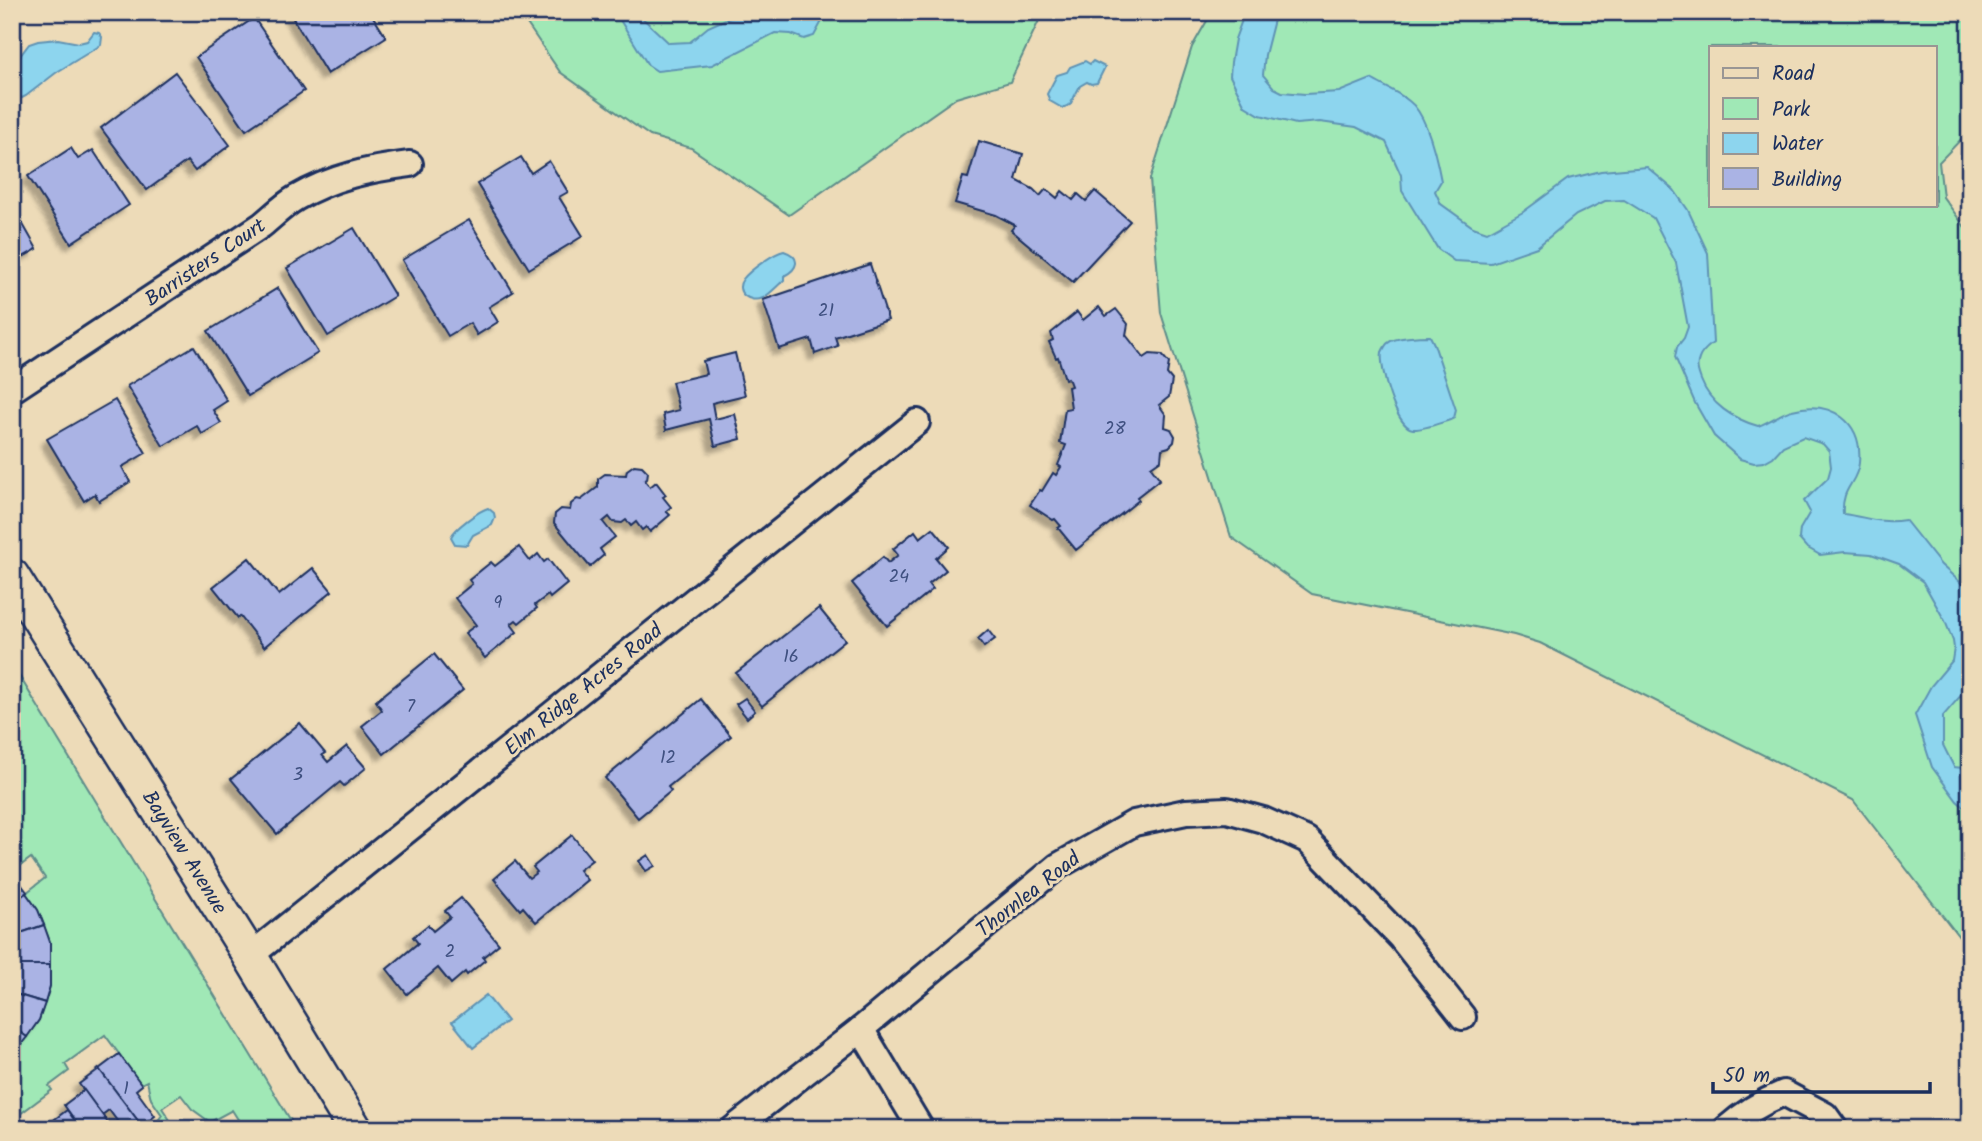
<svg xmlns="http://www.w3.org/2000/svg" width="1982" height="1141" viewBox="0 0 1982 1141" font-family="Kalam,sans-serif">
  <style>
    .green { fill: #a0e8b6; stroke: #5e8c8a; stroke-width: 2; fill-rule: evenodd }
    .water { fill: #8dd5ee; stroke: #5f93b4; stroke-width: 2 }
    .building { fill: #aab3e4; stroke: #1b2f5e; stroke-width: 2; filter: url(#shadow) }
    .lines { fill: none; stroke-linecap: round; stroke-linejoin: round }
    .minor-casing { stroke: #1b2f5e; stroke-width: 30 }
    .secondary-casing { stroke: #1b2f5e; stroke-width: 38 }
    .minor { stroke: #eddbb8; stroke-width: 24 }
    .secondary { stroke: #eddbb8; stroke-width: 33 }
    .labels { text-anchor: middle; stroke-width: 6; stroke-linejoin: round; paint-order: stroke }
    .number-label { font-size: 18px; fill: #3f5080 }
    .street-label { font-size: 21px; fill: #1b2f5e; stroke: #eddbb8 }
  </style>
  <defs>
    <filter id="shadow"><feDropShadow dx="-6" dy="6" stdDeviation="2" flood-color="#0004"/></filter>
  </defs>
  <rect width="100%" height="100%" fill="#eddbb8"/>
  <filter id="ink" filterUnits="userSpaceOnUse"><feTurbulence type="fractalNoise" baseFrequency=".0143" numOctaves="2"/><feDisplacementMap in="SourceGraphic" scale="14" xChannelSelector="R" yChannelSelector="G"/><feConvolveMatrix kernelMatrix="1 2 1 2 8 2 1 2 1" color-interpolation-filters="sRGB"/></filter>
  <g filter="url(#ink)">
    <!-- green -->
    <g class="green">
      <path d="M519,12H1043L1010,82L956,98L789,215L691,148L650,136L560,72Z"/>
      <path d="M1212,12H1970V130L1939,162L1943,197L1970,234V951L1853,800L1540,643L1514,635L1312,594L1231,537L1161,313L1150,179L1192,47ZM1711,47H1935V205H1711Z"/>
      <path d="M12,664L296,1129H244L232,1110L210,1122L192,1109L181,1095L162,1108L176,1129H162L157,1122L162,1115L151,1099L147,1081L141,1084L105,1035L65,1064L69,1071L49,1086L52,1090L12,1120V1086L15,1083L12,1079V1056L39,1020L50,986V942L38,910L26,893L45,878L31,858L12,872Z"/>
    </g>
    <!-- water -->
    <g class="water">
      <path d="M615,12H636L669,43L690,42L708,27L726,19L753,12H827L814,36L804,39L791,34L775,33L712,65L657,71L648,65Z"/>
      <path d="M1245,12H1276L1265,55L1263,75L1274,88L1282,92L1305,94L1339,92L1371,79C1383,86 1398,92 1409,101C1427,114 1437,160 1441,181L1435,191L1441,204L1473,227L1487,232L1523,212L1568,179L1601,171L1647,167L1674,190L1688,210L1708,253L1713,343C1708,347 1701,352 1699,359C1696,366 1698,372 1701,380C1710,404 1733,419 1758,426C1770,422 1780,413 1792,410C1831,400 1863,421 1859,463C1857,484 1841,487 1843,514C1867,517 1879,524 1905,520L1941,565L1970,591V685L1943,716V745L1954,767L1963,768L1970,777V812L1957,801L1932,767L1915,715L1931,686L1952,661L1954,648L1953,641L1945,621L1923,582L1899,564L1871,554L1845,552L1820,555L1806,547L1799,539L1800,529L1810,512L1804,501L1828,478L1831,467L1829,451L1823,444L1803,437L1783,446L1773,457L1764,462L1754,463L1740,459L1714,436L1695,403L1675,357L1677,347L1684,338L1688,327L1676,263L1653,218L1624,200L1605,201L1576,215L1537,247L1491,263L1454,261L1438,249L1402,191L1401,175L1386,142L1356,127L1320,122L1296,124L1260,115L1245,106L1230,76L1231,62L1235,39Z"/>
      <path d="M94,32L99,33L102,37L101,45L57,72L26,96L22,98L17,95V80L20,56L29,44L38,41L58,39L79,43L87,41Z"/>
      <path d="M1085,61L1090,64L1093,61L1105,67L1097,83L1091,84L1087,82L1080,86L1070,105L1062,108L1050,101L1047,94L1057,75L1067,72L1070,67Z"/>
      <path d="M784,251C802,257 798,269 784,276V280C777,286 770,294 763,298C750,304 733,292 743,279C750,270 774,253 784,251Z"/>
      <path d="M1430,336L1434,344L1456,410L1454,418L1450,420C1440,423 1422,430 1413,429C1396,428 1379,367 1382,352C1383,350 1386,344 1388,343C1394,337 1421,336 1430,336Z"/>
      <path d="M488,508L494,513L495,518L492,525L473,535L467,545L455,544L451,537C454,529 478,511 488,508Z"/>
      <path d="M486,995L507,1021L473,1048L452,1022Z"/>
    </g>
    <!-- building -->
    <g class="building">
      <path d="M289,12H370L386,37L327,74Z"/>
      <path d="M254,18L304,91L246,130L196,57Z"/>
      <path d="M175,72L230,145L195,171L187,161L147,190L101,128Z"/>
      <path d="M979,141L1023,154L1016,180L1033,189L1040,196L1046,189L1057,198L1062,191L1073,200L1078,194L1086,201L1095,191L1130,221L1073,282L1011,230L1015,225L996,215L955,203L963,177L968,178Z"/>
      <path d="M71,148L78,159L93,150L129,205L71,243L28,176Z"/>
      <path d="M521,157L531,173L549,161L568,192L559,197L583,236L529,269L477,184Z"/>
      <path d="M12,205L37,249L12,263Z"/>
      <path d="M469,220L513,292L489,307L498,322L477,335L470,323L448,336L402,260Z"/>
      <path d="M354,228L395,296L328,336L287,268Z"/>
      <path d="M870,264L888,320L835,337L838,346L815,354L811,339L779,349L763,300Z"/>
      <path d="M278,288L318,353L248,396L208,331Z"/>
      <path d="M1099,307L1106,316L1116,309L1128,324L1126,335L1144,358L1150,354L1162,355L1169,363L1167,374L1172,380L1169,397L1159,405L1166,415L1165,427L1171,429L1175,436L1174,442L1169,447L1162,449L1161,460L1151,467L1160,479L1137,497L1139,500L1076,550L1058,528L1061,526L1055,519L1053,520L1030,505L1040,490L1042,491L1053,473L1056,475L1061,467L1058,465L1066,445L1060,443L1065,409L1071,408L1068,387L1071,386L1068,378L1065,379L1058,357L1056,358L1049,342L1053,340L1051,333L1077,312L1083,320Z"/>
      <path d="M194,346L227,401L213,410L221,423L202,434L197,426L163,446L127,386Z"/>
      <path d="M735,353L745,395L712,403L715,419L735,414L741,439L715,446L709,419L666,430L663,414L679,410L672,382L706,374L703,361Z"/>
      <path d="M115,400L146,453L122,467L130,482L99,501L95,494L84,501L47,439Z"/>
      <path d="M634,465L642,466L648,472L647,479L645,480L650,487L656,482L666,495L663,497L671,507L666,511L670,515L650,532L646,527L642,530L636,522L631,526L626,520L622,523L613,522L609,517L603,522L615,537L600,549L604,555L590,567L554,523L555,514L561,509L570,510L571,504L577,499L581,500L598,487V479L605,474L626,475L627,470Z"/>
      <path d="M933,528L949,547L936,558L946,570L929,584L933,589L887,626L852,583L883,557L888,563L898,555L893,549L915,531L920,538Z"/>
      <path d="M519,547L530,561L538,554L544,562L548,559L567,584L550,598L548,595L535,605L537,608L519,623L516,620L511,624L517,632L485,658L465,633L476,625L455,598L472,584L469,580L491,562L495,566Z"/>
      <path d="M249,558L279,595L313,568L332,591L264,647L240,616L238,618L213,587Z"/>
      <path d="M819,608L845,640L762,706L736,673Z"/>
      <path d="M988,630L995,639L984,647L978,639Z"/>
      <path d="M434,654L463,690L384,754L362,726L382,710L376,701Z"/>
      <path d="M745,698L755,711L747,718L736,704Z"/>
      <path d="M701,699L731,736L668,787L671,791L638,818L605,778Z"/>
      <path d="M300,723L325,753L322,755L328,762L347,746L366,768L344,786L340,782L277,834L231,779Z"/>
      <path d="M572,835L592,860L579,870L587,880L536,922L523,907L520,910L494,879L515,861L529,878L537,872L533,867Z"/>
      <path d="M648,855L655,866L646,871L639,861Z"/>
      <path d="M12,872L27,892L12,903Z"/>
      <path d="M26,893L38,910L44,925L12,936V903Z"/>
      <path d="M461,898L499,944L483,957L485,960L467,975L465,972L451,984L438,968L407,994L387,969L418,943L413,937L428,925L433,931L450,917L445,911Z"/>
      <path d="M44,925L50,942V965H12V936Z"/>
      <path d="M12,965H50V986L45,1003L12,993Z"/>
      <path d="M12,993L45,1003L39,1020L27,1037L12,1027Z"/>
      <path d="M12,1027L27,1037L12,1056Z"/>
      <path d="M119,1054L142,1085L136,1090L155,1116L142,1126L99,1069Z"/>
      <path d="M99,1069L142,1126L138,1129H123L109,1110L102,1115L79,1084Z"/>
      <path d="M84,1090L111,1127L109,1129H81L64,1105Z"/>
      <path d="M67,1110L81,1129H49L47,1125Z"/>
    </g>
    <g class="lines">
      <defs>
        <g id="minor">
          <path d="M12,390L262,225C273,216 284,205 296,198C332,177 370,169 410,164"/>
          <path d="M250,956L917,422"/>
          <path d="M861,1029L921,1129"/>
          <path d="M733,1129L861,1029L1058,866L1134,823L1186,812L1227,810L1263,820L1307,840L1401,938L1463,1017"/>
          <path d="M1726,1129C1744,1113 1762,1102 1784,1093L1825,1115L1835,1129"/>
        </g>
        <path id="secondary" d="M12,576L250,956L355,1129"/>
      </defs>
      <!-- minor casing -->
      <use href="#minor" class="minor-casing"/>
      <!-- secondary casing -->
      <use href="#secondary" class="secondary-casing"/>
      <!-- minor -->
      <use href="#minor" class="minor"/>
      <!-- secondary -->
      <use href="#secondary" class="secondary"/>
    </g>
  </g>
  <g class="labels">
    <!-- number labels -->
    <g class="number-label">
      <text x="826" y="316">21</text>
      <text x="1115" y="434">28</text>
      <text x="899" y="582">24</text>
      <text x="498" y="608">9</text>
      <text x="791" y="662">16</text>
      <text x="411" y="712">7</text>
      <text x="668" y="763">12</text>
      <text x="298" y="780">3</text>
      <text x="450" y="957">2</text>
      <text x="126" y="1094">1</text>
    </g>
    <!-- street labels -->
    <g class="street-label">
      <text transform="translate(205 262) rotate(-34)" y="7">Barristers Court</text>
      <text transform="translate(583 689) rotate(-39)" y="7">Elm Ridge Acres Road</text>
      <text transform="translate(185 852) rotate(58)" y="7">Bayview Avenue</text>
      <text transform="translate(1028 894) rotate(-38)" y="7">Thornlea Road</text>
    </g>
  </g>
  <!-- margin -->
  <rect width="1982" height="1141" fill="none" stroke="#eddbb8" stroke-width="42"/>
  <rect x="21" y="21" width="1940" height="1099" fill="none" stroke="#1b2f5e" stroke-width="2.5" filter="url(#ink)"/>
  <!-- legend -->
  <rect x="1709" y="46" width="228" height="161" fill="#eddbb8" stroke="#999694" stroke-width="2"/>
  <rect x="1723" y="68" width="35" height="10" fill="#eddbb8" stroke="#999694" stroke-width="2"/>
  <text x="1772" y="80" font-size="21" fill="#1b2f5e">Road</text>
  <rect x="1723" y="98" width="35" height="21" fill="#a0e8b6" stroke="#999694" stroke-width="2"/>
  <text x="1772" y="116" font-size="21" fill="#1b2f5e">Park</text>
  <rect x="1723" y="133" width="35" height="21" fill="#8dd5ee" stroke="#999694" stroke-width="2"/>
  <text x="1772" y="150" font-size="21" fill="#1b2f5e">Water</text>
  <rect x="1723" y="168" width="35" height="21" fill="#aab3e4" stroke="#999694" stroke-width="2"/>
  <text x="1772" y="186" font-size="21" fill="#1b2f5e">Building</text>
  <!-- scale -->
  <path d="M1713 1082v10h217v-10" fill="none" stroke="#1b2f5e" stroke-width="3.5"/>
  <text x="1723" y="1082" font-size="21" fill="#1b2f5e" stroke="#eddbb8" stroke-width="5" paint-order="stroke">50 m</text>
</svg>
